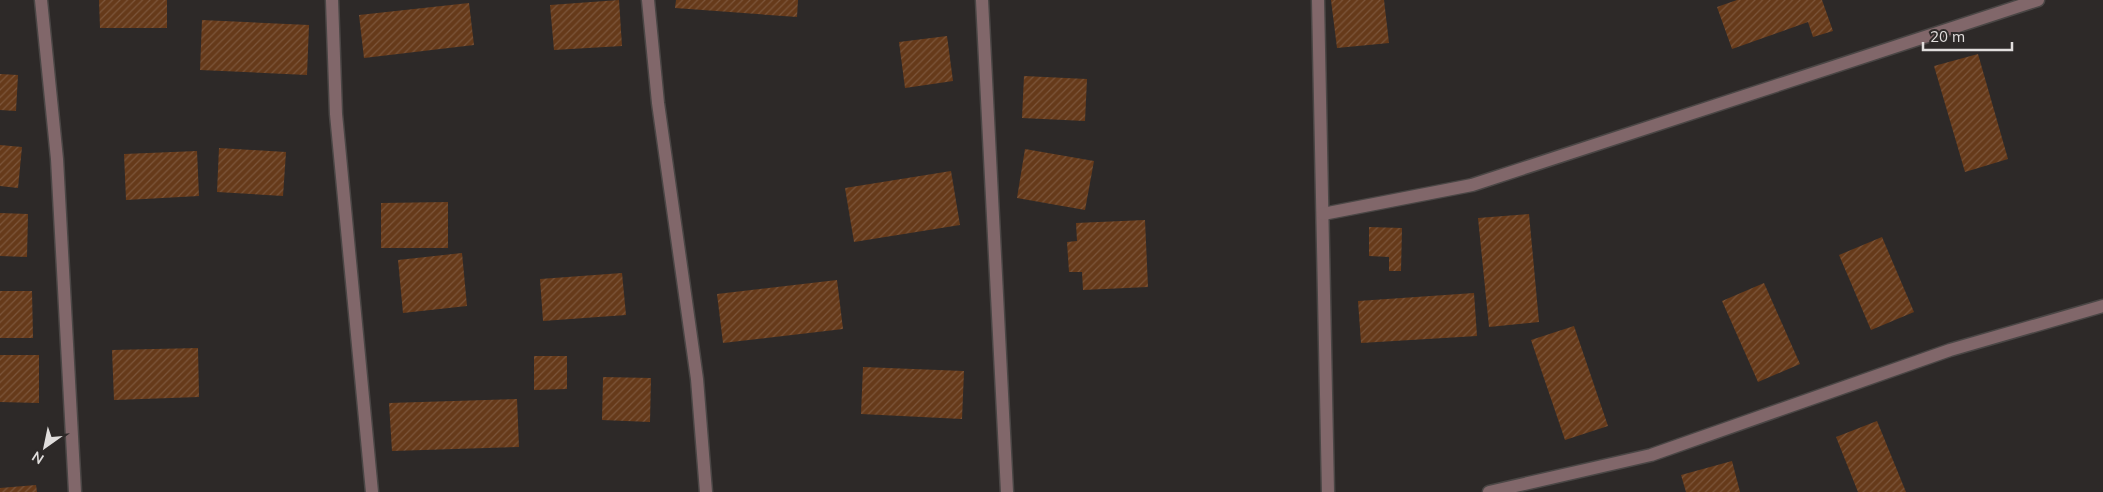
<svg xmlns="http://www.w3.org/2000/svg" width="2103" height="492" viewBox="0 0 2103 492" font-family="Mulish,sans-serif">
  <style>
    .building { fill: url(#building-hatch) }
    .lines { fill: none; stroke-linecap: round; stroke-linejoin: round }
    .minor-casing { stroke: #4a4645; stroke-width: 15 }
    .minor { stroke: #81676a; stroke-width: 12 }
  </style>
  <defs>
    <pattern id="building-hatch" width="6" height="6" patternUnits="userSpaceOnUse" patternTransform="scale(1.25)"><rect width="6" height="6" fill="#663a1a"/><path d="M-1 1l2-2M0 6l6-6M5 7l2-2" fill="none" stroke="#7c563b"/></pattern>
  </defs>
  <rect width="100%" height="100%" fill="#2d2928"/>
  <!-- building -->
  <g class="building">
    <path d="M99,0H167V28H100Z"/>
    <path d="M619,0L622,46L554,50L550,5Z"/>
    <path d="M676,0H798L797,17L675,8Z"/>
    <path d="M1331,0H1384L1389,43L1337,48Z"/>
    <path d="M1737,0H1822L1833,31L1813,37L1808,22L1732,49L1717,7Z"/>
    <path d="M469,3L474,45L364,58L359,15Z"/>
    <path d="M202,20L309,25L307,75L200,70Z"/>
    <path d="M947,36L953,81L905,88L899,42Z"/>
    <path d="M1978,54L2008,159L1965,172L1934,66Z"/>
    <path d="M0,74L18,75L16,111L0,110Z"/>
    <path d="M1024,76L1087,79L1085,121L1022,118Z"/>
    <path d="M0,145L22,147L18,188L0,186Z"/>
    <path d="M219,148L286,152L283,196L217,192Z"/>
    <path d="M1025,149L1094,161L1085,210L1017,198Z"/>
    <path d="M197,151L199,196L126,200L124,154Z"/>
    <path d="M951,171L960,225L854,242L845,188Z"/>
    <path d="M448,202V248H381V203Z"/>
    <path d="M0,213L28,214L27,257L0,256Z"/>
    <path d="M1529,214L1539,322L1489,327L1478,218Z"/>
    <path d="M1145,220L1148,287L1083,290L1082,272H1069L1067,242L1077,241L1076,223Z"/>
    <path d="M1369,227L1402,228L1401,271H1389V257L1369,256Z"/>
    <path d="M1882,237L1914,312L1871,330L1839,255Z"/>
    <path d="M462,253L467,306L403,313L398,260Z"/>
    <path d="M622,273L626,315L543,321L540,279Z"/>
    <path d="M837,280L843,329L723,343L717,294Z"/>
    <path d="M1764,283L1800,364L1758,382L1722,301Z"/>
    <path d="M0,291H32L33,338H0Z"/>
    <path d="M1474,293L1477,336L1361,343L1358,301Z"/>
    <path d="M1574,326L1608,426L1565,440L1531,340Z"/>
    <path d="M198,348L199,397L114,400L112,350Z"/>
    <path d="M0,355H39V403L0,402Z"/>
    <path d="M534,356H567V389L534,390Z"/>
    <path d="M863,367L964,371L962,419L861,414Z"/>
    <path d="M603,377L651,378L650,422L602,420Z"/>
    <path d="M517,399L519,447L392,451L389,403Z"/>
    <path d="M1877,421L1906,492H1858L1836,437Z"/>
    <path d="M1732,461L1740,492H1686L1681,475Z"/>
    <path d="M36,485L37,492H0V488Z"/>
  </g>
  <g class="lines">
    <defs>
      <g id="minor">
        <path d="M41,0L57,159L75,492"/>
        <path d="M332,0L336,114L372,492"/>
        <path d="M648,0L658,103L697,379L706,492"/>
        <path d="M982,0L1007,492"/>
        <path d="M1318,0L1328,492"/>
        <path d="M1323,214L1472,185L2038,0"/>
        <path d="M1489,492L1651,455L1950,350L2103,306"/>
      </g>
    </defs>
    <!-- minor casing -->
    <use href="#minor" class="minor-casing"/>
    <!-- minor -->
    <use href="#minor" class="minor"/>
  </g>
  <!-- north arrow -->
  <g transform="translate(45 447) rotate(213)" stroke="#2d2928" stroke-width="4" paint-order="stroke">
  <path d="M0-4L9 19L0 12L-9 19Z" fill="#e1dedd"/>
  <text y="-8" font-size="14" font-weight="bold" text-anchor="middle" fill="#e1dedd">N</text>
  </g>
  <!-- scale -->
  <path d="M1923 42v8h89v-8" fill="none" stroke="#e1dedd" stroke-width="2.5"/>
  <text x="1930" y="42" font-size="15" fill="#e1dedd" stroke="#2d2928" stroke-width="4" paint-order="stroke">20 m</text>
</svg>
